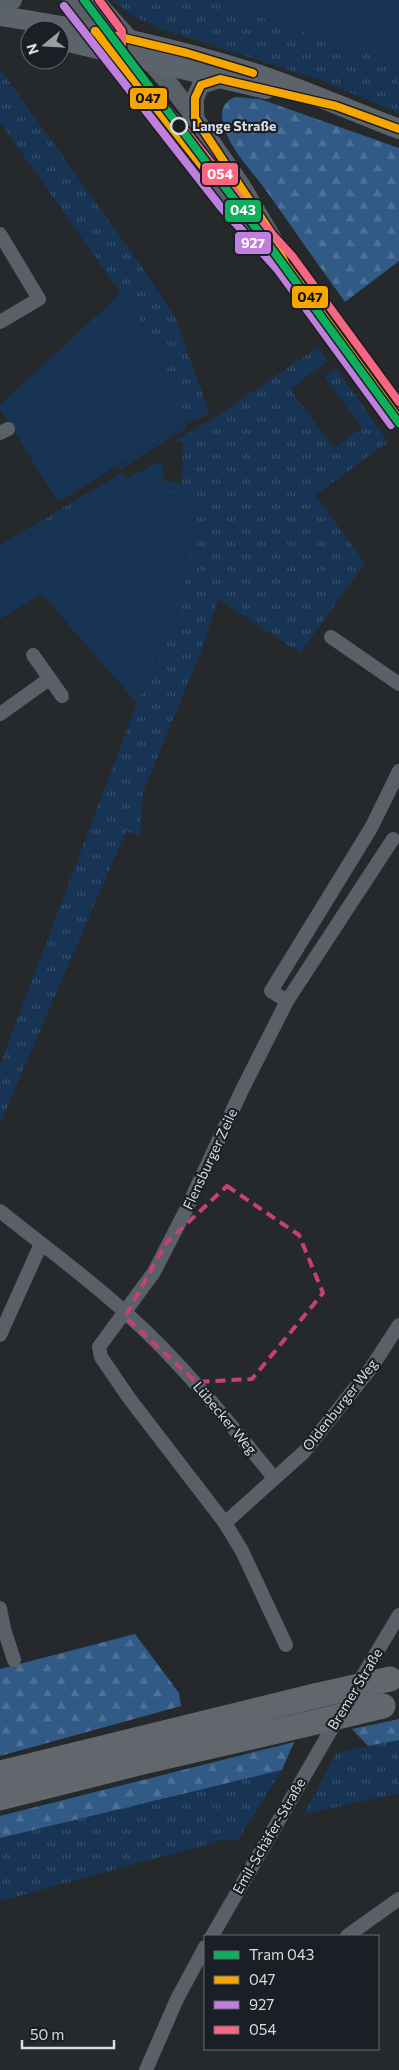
<svg xmlns="http://www.w3.org/2000/svg" width="399" height="2070" viewBox="0 0 399 2070" font-family="Commissioner,sans-serif">
  <style>
    .grass { fill: url(#grass-tufts) }
    .forest { fill: url(#forest-firs) }
    .green { fill: #173454 }
    .lines { fill: none; stroke-linecap: round; stroke-linejoin: round }
    .minor { stroke: #5a6068; stroke-width: 14 }
    .tertiary { stroke: #5a6068; stroke-width: 18 }
    .secondary { stroke: #5d636a; stroke-width: 20 }
    .motorway { stroke: #62666d; stroke-width: 25 }
    .motorway-bridge { stroke: #62666d; stroke-width: 25 }
    .bus-1-casing { stroke: #1a1f25; stroke-width: 11 }
    .bus-2-casing { stroke: #1a1f25; stroke-width: 11 }
    .bus-3-casing { stroke: #1a1f25; stroke-width: 11 }
    .bus-1 { stroke: #f7a600; stroke-width: 8 }
    .bus-2 { stroke: #c07fdc; stroke-width: 8 }
    .bus-3 { stroke: #fa6682; stroke-width: 8 }
    .tram-1-casing { stroke: #1a1f25; stroke-width: 11 }
    .tram-1 { stroke: #0daf5c; stroke-width: 8 }
    .marked { fill: none; stroke: #c73f76; stroke-width: 4; stroke-dasharray: 10 6; stroke-linejoin: round }
    .stop-dot { fill: #1a1f25; stroke: #d9dce1; stroke-width: 2.5 }
    .labels { text-anchor: middle; stroke-width: 4.5; stroke-linejoin: round; paint-order: stroke }
    .stop-label { font-size: 14px; font-weight: bold; fill: #d9dce1; stroke: #1a1f25; text-anchor: start }
    .street-label { font-size: 14px; fill: #d9dce1; stroke: #1a1f25 }
    .line-badge { stroke: #1a1f25; stroke-width: 2 }
    .badge-label { font-size: 14px; text-anchor: middle; font-weight: bold; fill: #fff }
    .pale-badge-label { font-size: 14px; text-anchor: middle; font-weight: bold; fill: #111 }
  </style>
  <defs>
    <pattern id="grass-tufts" width="24" height="20" patternUnits="userSpaceOnUse" patternTransform="scale(1.25)"><rect width="24" height="20" fill="#173454"/><path d="M3 7l-1-3M5 7V3M7 7l1-3M15 17l-1-3M17 17v-4M19 17l1-3" fill="none" stroke="#38516c"/></pattern>
    <pattern id="forest-firs" width="22" height="20" patternUnits="userSpaceOnUse" patternTransform="scale(1.25)"><rect width="22" height="20" fill="#325a87"/><path d="M5 1l3.5 6h-7zM16 11l3.5 6h-7z" fill="#4f7198"/></pattern>
  </defs>
  <rect width="100%" height="100%" fill="#26292c"/>
  <!-- grass -->
  <g class="grass">
    <path d="M112,0H208L399,63V113L320,80L159,28L134,16Z"/>
    <path d="M0,69L142,267L176,319L209,413L186,424L187,427L121,469L126,478L44,524L0,552V545L122,473L118,467L186,424L144,326L0,122Z"/>
    <path d="M318,347L328,361L290,389L334,448L362,428L325,377L336,368L388,442L315,495L365,563L300,653L218,599L202,649L143,792L140,836L126,831L0,1124V1065L137,703C154,669 174,631 183,593C190,562 192,529 196,497L163,492L165,481L182,483L183,442L175,441L211,420Z"/>
    <path d="M399,1740V1793L304,1814L336,1753Z"/>
    <path d="M282,1770L238,1840L226,1839L0,1901V1838Z"/>
  </g>
  <!-- forest -->
  <g class="forest">
    <path d="M235,97L260,99L399,148V261L345,302C318,265 292,227 265,189C249,167 227,147 222,118C221,107 226,101 235,97Z"/>
    <path d="M135,1634L179,1693L181,1706L0,1756V1669Z"/>
    <path d="M399,1719V1740L368,1746L352,1729Z"/>
    <path d="M294,1742L282,1770L0,1838V1816Z"/>
  </g>
  <!-- green -->
  <g class="green">
    <path d="M208,0H399V63Z"/>
    <path d="M122,292L144,326L168,371L186,424L58,502L0,409V405Z"/>
    <path d="M161,461L165,481L164,492L196,497C193,529 190,561 183,593C174,631 154,668 137,703L42,594L0,619V552C52,519 105,488 161,461Z"/>
  </g>
  <g class="lines">
    <!-- minor -->
    <g class="minor">
      <path d="M0,234L39,299L0,322"/>
      <path d="M0,433L8,429"/>
      <path d="M331,637L399,684"/>
      <path d="M33,655L62,696"/>
      <path d="M0,714L49,679"/>
      <path d="M287,1001L393,839"/>
      <path d="M0,1211C42,1245 87,1277 127,1314C182,1363 228,1421 274,1478"/>
      <path d="M0,1335L41,1244"/>
      <path d="M225,1523L304,1452L371,1368L399,1325"/>
      <path d="M0,1608L4,1629L14,1660"/>
      <path d="M286,1645L242,1551L225,1523L129,1398L101,1357L99,1347L154,1272L187,1208L242,1090L287,1001L271,991L371,828L399,771"/>
      <path d="M356,1687L399,1615"/>
      <path d="M212,1936L339,1716"/>
      <path d="M347,1936L399,1899"/>
      <path d="M146,2070L177,1999L205,1947"/>
    </g>
    <!-- tertiary -->
    <g class="tertiary">
      <path d="M72,0L228,200L285,263L399,419"/>
      <path d="M95,0L168,82L195,118L242,186L276,244"/>
      <path d="M0,10L13,0"/>
      <path d="M195,118V98L201,85L220,79"/>
    </g>
    <!-- secondary -->
    <g class="secondary">
      <path d="M0,16C87,29 171,47 254,73C303,89 351,111 399,129"/>
      <path d="M60,40L266,89"/>
    </g>
    <!-- motorway -->
    <g class="motorway">
      <path d="M0,1773L315,1696"/>
      <path d="M0,1798L139,1763L303,1725"/>
    </g>
    <!-- motorway-bridge -->
    <g class="motorway-bridge">
      <path d="M315,1696L390,1679"/>
      <path d="M303,1725L383,1706"/>
    </g>
    <defs>
      <g id="bus-1">
        <path d="M95,31L202,166"/>
        <path d="M95,31L187,53L253,73"/>
        <path d="M399,129L336,106L220,79L201,85L195,98V118L270,231L285,263L399,419"/>
      </g>
      <path id="bus-2" d="M64,6L220,206L277,269L391,425"/>
      <path id="bus-3" d="M99,0L122,31V51L236,194L293,257L399,402"/>
    </defs>
    <!-- bus-1 casing -->
    <use href="#bus-1" class="bus-1-casing"/>
    <!-- bus-2 casing -->
    <use href="#bus-2" class="bus-2-casing"/>
    <!-- bus-3 casing -->
    <use href="#bus-3" class="bus-3-casing"/>
    <!-- bus-1 -->
    <use href="#bus-1" class="bus-1"/>
    <!-- bus-2 -->
    <use href="#bus-2" class="bus-2"/>
    <!-- bus-3 -->
    <use href="#bus-3" class="bus-3"/>
    <defs>
      <path id="tram-1" d="M84,0L271,248L399,423"/>
    </defs>
    <!-- tram-1 casing -->
    <use href="#tram-1" class="tram-1-casing"/>
    <!-- tram-1 -->
    <use href="#tram-1" class="tram-1"/>
  </g>
  <!-- marked area -->
  <path class="marked" d="M227,1186L299,1235L323,1293L252,1379L196,1382L125,1317L166,1243Z"/>
  <!-- markers -->
  <circle class="stop-dot" cx="179" cy="126" r="8"/>
  <g class="labels">
    <!-- stop labels -->
    <g class="stop-label">
      <text x="192" y="131">Lange Straße</text>
    </g>
    <!-- street labels -->
    <g class="street-label">
      <text transform="translate(210 1159) rotate(-65)" y="5">Flensburger Zeile</text>
      <text transform="translate(340 1405) rotate(-52)" y="5">Oldenburger Weg</text>
      <text transform="translate(225 1418) rotate(50)" y="5">Lübecker Weg</text>
      <text transform="translate(355 1689) rotate(-59)" y="5">Bremer Straße</text>
      <text transform="translate(269 1836) rotate(-60)" y="5">Emil-Schäfer-Straße</text>
    </g>
  </g>
  <g class="line-badge">
    <rect x="129" y="87" width="39" height="23" rx="5" fill="#f7a600"/>
    <rect x="201" y="162" width="38" height="24" rx="5" fill="#fa6682"/>
    <rect x="224" y="199" width="38" height="24" rx="5" fill="#0daf5c"/>
    <rect x="234" y="231" width="38" height="24" rx="5" fill="#c07fdc"/>
    <rect x="291" y="285" width="38" height="24" rx="5" fill="#f7a600"/>
  </g>
  <g class="badge-label">
    <text x="220" y="179">054</text>
    <text x="243" y="215">043</text>
    <text x="253" y="248">927</text>
  </g>
  <g class="pale-badge-label">
    <text x="148" y="103">047</text>
    <text x="310" y="302">047</text>
  </g>
  <!-- legend -->
  <rect x="204" y="1935" width="175" height="115" fill="#1a1f25" stroke="#666b70"/>
  <rect x="214" y="1951" width="25" height="8" fill="#0daf5c" stroke="#666b70"/>
  <text x="249" y="1960" font-size="15" fill="#d9dce1">Tram 043</text>
  <rect x="214" y="1976" width="25" height="8" fill="#f7a600" stroke="#666b70"/>
  <text x="249" y="1985" font-size="15" fill="#d9dce1">047</text>
  <rect x="214" y="2001" width="25" height="8" fill="#c07fdc" stroke="#666b70"/>
  <text x="249" y="2010" font-size="15" fill="#d9dce1">927</text>
  <rect x="214" y="2026" width="25" height="8" fill="#fa6682" stroke="#666b70"/>
  <text x="249" y="2035" font-size="15" fill="#d9dce1">054</text>
  <!-- north arrow -->
  <g transform="translate(45 45) rotate(252)"><circle r="24" fill="#1a1f25" stroke="#666b70"/>
  <path d="M0-4L9 19L0 12L-9 19Z" fill="#9a9da2"/>
  <text y="-8" font-size="14" font-weight="bold" text-anchor="middle" fill="#d9dce1">N</text>
  </g>
  <!-- scale -->
  <path d="M22 2040v8h92v-8" fill="none" stroke="#d9dce1" stroke-width="2.5"/>
  <text x="30" y="2040" font-size="15" fill="#d9dce1" stroke="#1a1f25" stroke-width="4" paint-order="stroke">50 m</text>
</svg>
